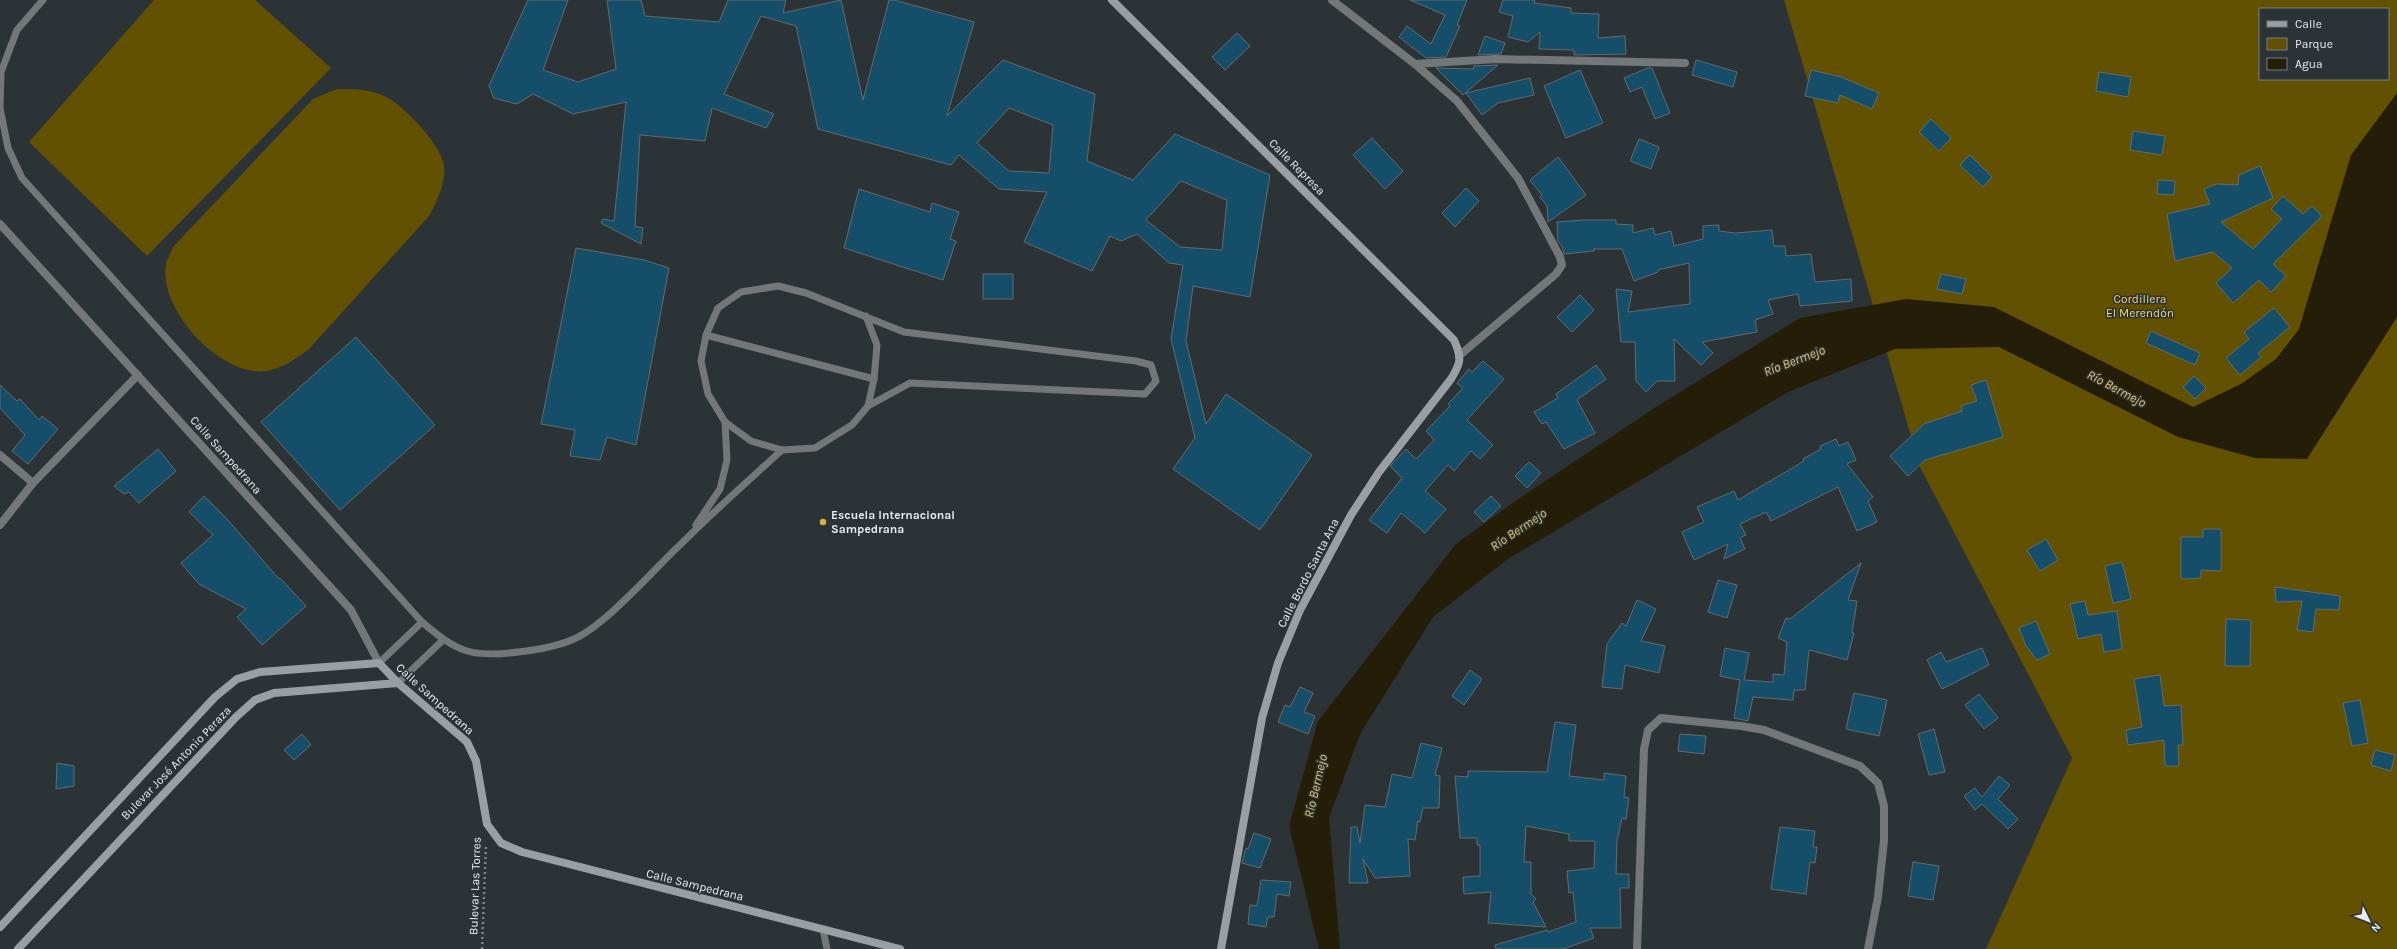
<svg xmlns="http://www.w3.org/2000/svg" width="2397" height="949" viewBox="0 0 2397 949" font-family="Karla,sans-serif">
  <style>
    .green { fill: #635102; fill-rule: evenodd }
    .water { fill: #241e08 }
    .building { fill: #144e68; stroke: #636b6f; fill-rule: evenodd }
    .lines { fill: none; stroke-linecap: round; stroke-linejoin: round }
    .path { stroke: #7e8488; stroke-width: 2.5; stroke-dasharray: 2 3; stroke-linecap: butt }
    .lane { stroke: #747779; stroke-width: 7 }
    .street { stroke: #747779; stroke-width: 8 }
    .secondary { stroke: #999fa2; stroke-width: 8 }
    .poi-dot { fill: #d5b534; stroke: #2c3337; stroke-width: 1.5 }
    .labels { text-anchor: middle; stroke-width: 3; stroke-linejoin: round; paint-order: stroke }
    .street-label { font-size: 12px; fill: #e6ebed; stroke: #2c3337 }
    .park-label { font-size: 12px; fill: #f1d676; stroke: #2c3337 }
    .poi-label { font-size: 12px; font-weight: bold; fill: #e6ebed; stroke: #2c3337; text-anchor: start }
    .water-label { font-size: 13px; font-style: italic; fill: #e0c565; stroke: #2c3337 }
  </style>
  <rect width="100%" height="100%" fill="#2c3337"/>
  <!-- green -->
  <g class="green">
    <path d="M154,0H255L331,68L147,256L29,142Z"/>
    <path d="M1784,0H2397V949H1986L2072,758L1920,467ZM2260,9H2388V79H2260Z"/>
    <path d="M337,89C353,89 368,89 382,95C402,103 437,141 443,161C448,179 437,201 429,216L309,349C295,359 284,368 266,371C221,377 158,310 166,264C167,259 171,253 173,247L313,99Z"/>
  </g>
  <!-- water -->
  <path class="water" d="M2397,93V317L2307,459L2255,458L2178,437L1999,347L1895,349L1788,392L1508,559L1433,617L1360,734L1329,818L1340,949H1319L1289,826L1318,721L1456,544L1514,502L1656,407L1800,318L1906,299L1994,307L2193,407L2241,384L2276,359L2299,329L2351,155Z"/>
  <!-- building -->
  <g class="building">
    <path d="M528,0H568L543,70L578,82L616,69L607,0H641L645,16L719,22L728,0H786L783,13L841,0L863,100L889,0H894L974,22L947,116L1003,60L1095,94L1087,161L1133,180L1175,134L1270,175L1250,297L1193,286L1186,341L1206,424L1226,394L1312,455L1260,530L1173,469L1195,438L1171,339L1183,265L1169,263L1137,234L1121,241L1110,236L1092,271L1024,242L1047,192L999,189L959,155L951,165L818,129L796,26L761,16L724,94L774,114L766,128L712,108L705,141L640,135L635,226L643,228L641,244L601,223L603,219L614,221L626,102L573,114L533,94L517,104L494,98L489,86ZM1009,108L1053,125L1049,173L1009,171L977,143ZM1181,181L1227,200L1222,250L1180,247L1146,220Z"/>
    <path d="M1410,0H1467L1457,25L1460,26L1446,57L1426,58L1399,37L1407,26L1431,44L1445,15Z"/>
    <path d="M1503,0H1535L1534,3L1571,8V13L1599,14L1598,38L1625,36L1626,54L1574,55V50L1539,49L1540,32L1528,42L1508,37L1513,16L1499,12Z"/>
    <path d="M1237,33L1250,46L1225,70L1212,57Z"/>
    <path d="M1485,36L1505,43L1501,54L1478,55Z"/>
    <path d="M1696,60L1737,72L1733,87L1692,75Z"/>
    <path d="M1498,65L1463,95L1436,68L1473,69L1474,66Z"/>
    <path d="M1648,68H1652L1670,113L1655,119L1642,87L1630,92L1624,78Z"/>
    <path d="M1580,70L1603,123L1566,138L1544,86Z"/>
    <path d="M1811,70L1841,77L1879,93L1872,109L1840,95L1838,103L1805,96Z"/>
    <path d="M2099,72L2131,77L2128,97L2096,91Z"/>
    <path d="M1530,78L1534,95L1498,103L1482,115L1466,93Z"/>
    <path d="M1931,119L1951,138L1939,151L1919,132Z"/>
    <path d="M2133,131L2165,136L2162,155L2130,150Z"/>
    <path d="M1372,138L1403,171L1385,189L1353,155Z"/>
    <path d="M1639,139L1659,147L1651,169L1630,161Z"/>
    <path d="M1970,155L1992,177L1983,187L1960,165Z"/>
    <path d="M1558,157L1586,195L1548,222L1547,206L1540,197L1542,195L1530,180Z"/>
    <path d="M2260,166L2273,198L2221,222L2253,249L2282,219L2271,209L2283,196L2303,214L2312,206L2322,216L2273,264L2286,276L2271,292L2259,280L2233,303L2216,283L2232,268L2213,252L2175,261L2167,214L2210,204L2204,189L2217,184L2238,185L2239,175Z"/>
    <path d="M2158,180L2175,181L2174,195L2157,194Z"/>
    <path d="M1466,188L1479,201L1455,227L1442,213Z"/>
    <path d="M859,189L930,212L932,203L959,212L950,239L956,241L943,280L844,248Z"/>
    <path d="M1584,220H1616V224L1633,225V233L1653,228L1655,235L1671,231L1674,246L1703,239V226L1719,225V231L1735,233L1772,230L1774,246H1785L1786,256L1811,254L1815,282L1851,279L1852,301L1800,306L1798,294L1768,300L1773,314L1755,320L1757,332L1702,342L1713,353L1701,365L1674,339L1675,381H1657L1646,392L1636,381L1635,342H1621L1616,289L1632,291L1628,312L1690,304L1689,263L1658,270V272L1634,281L1622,249H1594V251L1564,254L1562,246L1558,242L1557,222Z"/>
    <path d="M576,248L644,260L669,268L636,445L607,437L600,460L570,456L575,430L541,424Z"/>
    <rect x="983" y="274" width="30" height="25"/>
    <path d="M1941,274L1966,279L1962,294L1937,289Z"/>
    <path d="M1580,295L1594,310L1572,332L1557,317Z"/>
    <path d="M2274,308L2290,327L2258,353L2261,357L2240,375L2226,358L2249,339L2244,332Z"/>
    <path d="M2151,331L2200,353L2195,365L2146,343Z"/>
    <path d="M356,337L435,425L340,510L261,422Z"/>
    <path d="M1483,361L1504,379L1467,420L1493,445L1480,459L1471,451L1454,471L1448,465L1425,491L1446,509L1425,533L1401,513L1387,533L1369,520L1402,478L1390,466L1406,449L1416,459L1434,440L1426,431L1450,406L1448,404L1463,388L1457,383L1469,369L1472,372Z"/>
    <path d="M1596,365L1606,379L1577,400L1595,433L1564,449L1546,422L1542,424L1534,412L1558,398L1556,394Z"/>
    <path d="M2194,376L2206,388L2195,399L2183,387Z"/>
    <path d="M1986,380L2003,437L1925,460L1908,476L1890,456L1924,424L1962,411L1961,406L1977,401L1971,385Z"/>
    <path d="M0,385L17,401L20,399L39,420L42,416L58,429L28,464L12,451L25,435L0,408Z"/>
    <path d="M1836,439L1839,446L1848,442L1856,460L1847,464L1873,497L1868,501L1877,522L1857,531L1838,487L1771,521L1766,512L1740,524L1746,535L1740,538L1745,549L1724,559L1728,544L1694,560L1682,532L1704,522L1697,507L1734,491L1738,500L1804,461L1803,459L1821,449L1820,446Z"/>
    <path d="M158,449L176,471L139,503L129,492L124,494L114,486Z"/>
    <path d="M1529,462L1541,473L1527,488L1515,476Z"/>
    <path d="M204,496L227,519L279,579L280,578L306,606L262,645L237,617L246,609L199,584L181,563L213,535L189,512Z"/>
    <path d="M1491,496L1501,506L1484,522L1474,512Z"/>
    <path d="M2203,529H2221V571L2201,570V578L2181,579V537H2203Z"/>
    <path d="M2046,539L2058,560L2040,571L2027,550Z"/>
    <path d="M2122,562L2131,599L2113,603L2105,566Z"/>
    <path d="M1861,563L1848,600L1857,601L1852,633H1854L1847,660L1809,650L1805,690H1794L1793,700L1753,697L1748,721L1734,718L1740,680L1720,676L1725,648L1749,653L1744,680L1773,682V674L1784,675L1787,642L1778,638L1786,618L1790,619Z"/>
    <path d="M1718,580L1737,585L1727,618L1708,612Z"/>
    <path d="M2275,587L2340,596L2339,610L2316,609L2313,632L2297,630L2302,601L2276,602Z"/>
    <path d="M1637,600L1656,609L1641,641L1665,646L1659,673L1625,665L1622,689L1602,687L1607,644L1622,623L1626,626Z"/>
    <path d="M2085,601L2088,615L2117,611L2122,649L2104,652L2101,634L2078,639L2070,604Z"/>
    <path d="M2226,619L2251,620L2250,666H2225Z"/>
    <path d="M2036,621L2050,654L2037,660L2026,646L2019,628Z"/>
    <path d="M1982,648L1989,665L1942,689L1927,660L1941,652L1946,662Z"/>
    <path d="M1470,670L1482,679L1464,705L1452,696Z"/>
    <path d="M2160,675L2164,706L2181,705L2183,745H2178L2179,766H2165L2164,740L2128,745L2126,730L2142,727L2134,679Z"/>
    <path d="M1300,687L1313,693L1304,712L1315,716L1308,734L1278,722L1285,705L1290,707Z"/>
    <path d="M1854,693L1887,700L1879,736L1846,729Z"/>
    <path d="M1979,694L1998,718L1984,729L1965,705Z"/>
    <path d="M2360,700L2368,743L2352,746L2343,703Z"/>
    <path d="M1555,722L1576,725L1569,776L1604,780V773L1626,776L1624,797L1629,798L1626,819L1622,818L1617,841L1616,874H1629V888H1620L1621,928H1590L1594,938L1563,949H1496L1495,945L1547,930L1548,932L1576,922L1573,892L1569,893L1567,871L1594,868L1595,841H1569V834L1526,826L1524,862H1531V894L1536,899L1533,902L1546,927L1488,923L1491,892L1464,894L1463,877L1480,876V845H1477V838H1460L1455,776L1468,777V771L1547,772Z"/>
    <path d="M1934,729L1945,772L1929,775L1918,734Z"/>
    <path d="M302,734L311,745L294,760L284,750Z"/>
    <path d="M1680,734L1706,736L1704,754L1678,751Z"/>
    <path d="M1421,743L1442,748L1435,775L1440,776L1439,808H1423L1420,822L1418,821L1415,840L1408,839L1410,876L1375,878L1363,859L1368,883H1349L1351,827H1357L1360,843L1365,805L1385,807L1392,774L1412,778Z"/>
    <path d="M2375,750L2395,755L2391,771L2371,765Z"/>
    <path d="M57,763L74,766V786L56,789Z"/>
    <path d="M1999,776L2010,785L1998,799L2018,819L2008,829L1982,804L1975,810L1964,796L1975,788L1982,797Z"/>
    <path d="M1780,827L1815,831L1813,847H1817L1815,863L1810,862L1806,894L1771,889Z"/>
    <path d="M1254,833L1271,839L1260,868L1242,863L1246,848L1248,849Z"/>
    <path d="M1913,862L1939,866L1933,900L1908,896Z"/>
    <path d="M1261,880L1291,882L1289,896L1277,894L1274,917H1268L1266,927L1248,924L1250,905L1257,906Z"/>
  </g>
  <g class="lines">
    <!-- path -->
    <path class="path" d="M482,949L486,844"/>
    <!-- lane -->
    <g class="lane">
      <path d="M43,0L17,30L1,72L0,108L8,148L22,178L422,622C457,652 471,658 518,652C537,650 556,647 574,639C607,624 654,569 682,543C714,511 748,481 782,450"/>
      <path d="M778,286L806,293L904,332L1136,361L1151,365L1156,381L1145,394L910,383L868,406L852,425L815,448L782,450L751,441L725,422L708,394L701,361L706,335L718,308L741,292Z"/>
      <path d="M866,316L877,345L874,379L868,406"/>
      <path d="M706,335L874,379"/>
      <path d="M696,525L720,489L727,460L725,422"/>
      <path d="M379,663L422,622"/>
      <path d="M398,683L443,640"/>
      <path d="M823,930L827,949"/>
    </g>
    <!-- street -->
    <g class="street">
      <path d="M1332,0L1415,64L1457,101L1518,178L1560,257L1562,265L1556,274L1460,355"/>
      <path d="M1415,64L1496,59L1685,63"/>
      <path d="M0,224L351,610L379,663"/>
      <path d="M0,455L33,483"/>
      <path d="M0,525L33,483L138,375"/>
      <path d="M1637,949L1644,749L1648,730L1661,718L1741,726L1764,730L1860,766L1878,783L1884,806V840L1878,897L1868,949"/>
    </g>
    <!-- secondary -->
    <g class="secondary">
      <path d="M1112,0L1454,340C1462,358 1461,363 1451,379L1379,472L1351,515L1300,610L1278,663L1262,718L1221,949"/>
      <path d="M0,927L215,697L237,679L260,672L379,663L398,683L467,742L476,761L487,824L501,843L522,852L900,949"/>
      <path d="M18,949L236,717L255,700L274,693L398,683"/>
    </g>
  </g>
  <!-- markers -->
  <circle class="poi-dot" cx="823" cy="522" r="4"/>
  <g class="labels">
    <!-- street labels -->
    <g class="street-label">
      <text transform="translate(1297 167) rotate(45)" y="4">Calle Represa</text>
      <text transform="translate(226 455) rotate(48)" y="4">Calle Sampedrana</text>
      <text transform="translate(1308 573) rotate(-63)" y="4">Calle Bordo Santa Ana</text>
      <text transform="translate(435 699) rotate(42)" y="4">Calle Sampedrana</text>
      <text transform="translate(176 763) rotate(-46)" y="4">Bulevar José Antonio Peraza</text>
      <text transform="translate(695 885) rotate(14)" y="4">Calle Sampedrana</text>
      <text transform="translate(475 886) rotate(-88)" y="4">Bulevar Las Torres</text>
    </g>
    <!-- park labels -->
    <g class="park-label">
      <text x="2140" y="303">Cordillera<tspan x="2140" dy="14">El Merendón</tspan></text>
    </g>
    <!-- poi labels -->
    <g class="poi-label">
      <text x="831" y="519">Escuela Internacional<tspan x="831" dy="14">Sampedrana</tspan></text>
    </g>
    <!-- water labels -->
    <g class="water-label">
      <text transform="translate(1794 360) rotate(-21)" y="5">Río Bermejo</text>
      <text transform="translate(2117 388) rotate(28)" y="5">Río Bermejo</text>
      <text transform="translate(1518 529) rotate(-34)" y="5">Río Bermejo</text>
      <text transform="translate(1315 786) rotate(-77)" y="5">Río Bermejo</text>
    </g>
  </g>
  <!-- legend -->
  <rect x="2259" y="8" width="130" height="72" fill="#2c3337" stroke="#767d80"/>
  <rect x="2267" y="21" width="20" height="6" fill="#999fa2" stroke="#767d80"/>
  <text x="2295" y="28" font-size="12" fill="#e6ebed">Calle</text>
  <rect x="2267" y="38" width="20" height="12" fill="#635102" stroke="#767d80"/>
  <text x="2295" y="48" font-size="12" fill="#e6ebed">Parque</text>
  <rect x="2267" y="58" width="20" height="12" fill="#241e08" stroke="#767d80"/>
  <text x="2295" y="68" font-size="12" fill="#e6ebed">Agua</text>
  <!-- north arrow -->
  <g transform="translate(2369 921) rotate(133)" stroke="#2c3337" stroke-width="3" paint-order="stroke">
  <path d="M0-3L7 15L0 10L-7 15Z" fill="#e6ebed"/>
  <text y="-6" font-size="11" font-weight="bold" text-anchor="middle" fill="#e6ebed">N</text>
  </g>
</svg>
